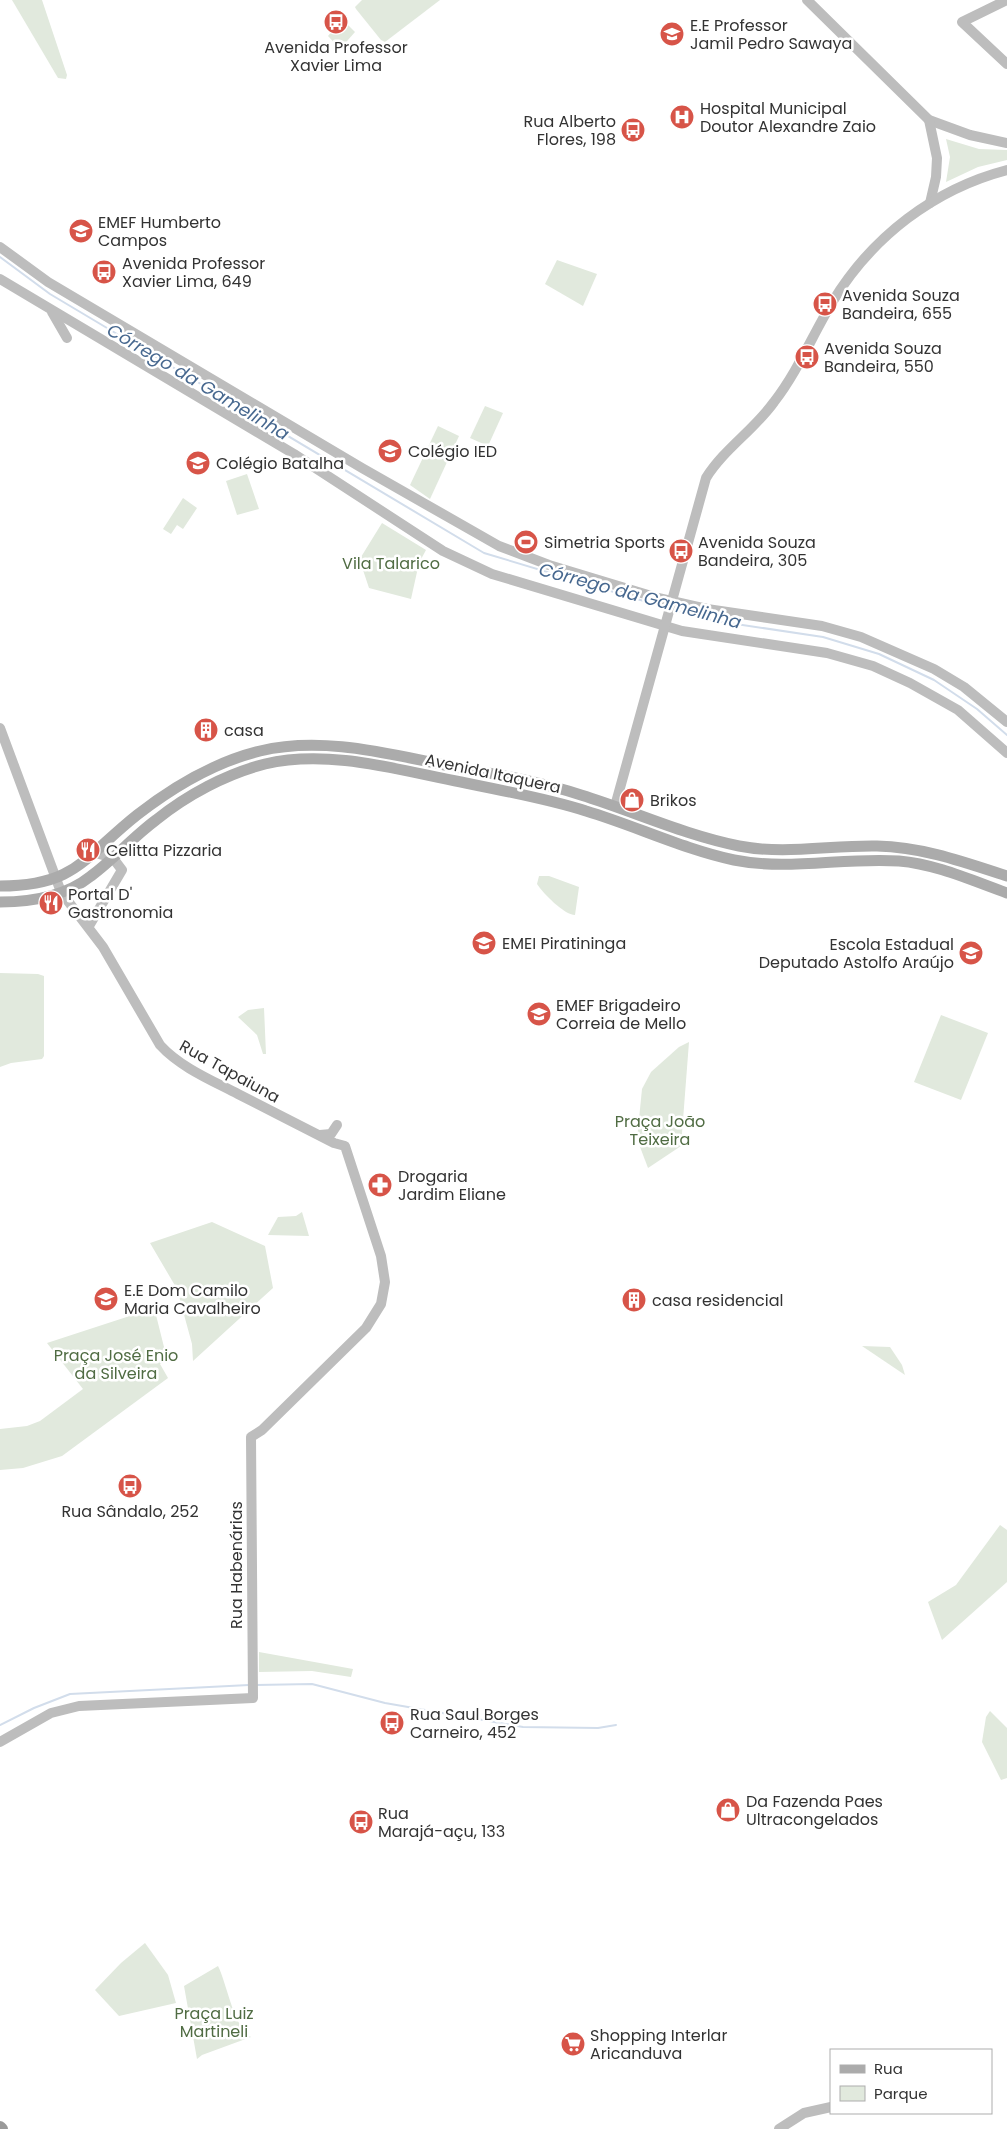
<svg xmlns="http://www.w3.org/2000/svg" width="1007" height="2129" viewBox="0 0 1007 2129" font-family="Poppins,sans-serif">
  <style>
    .green { fill: #e1e9dd }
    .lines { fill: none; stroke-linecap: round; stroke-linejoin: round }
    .stream { stroke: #d2ddeb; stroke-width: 2 }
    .secondary { stroke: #bdbdbd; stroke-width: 10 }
    .primary { stroke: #ababab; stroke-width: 11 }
    .highway { stroke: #9a9a9a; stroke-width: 12 }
    .labels { text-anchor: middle; stroke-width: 5; stroke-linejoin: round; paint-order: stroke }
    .poi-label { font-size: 16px; fill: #333; stroke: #fff; text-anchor: start }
    .park-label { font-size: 16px; fill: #506c43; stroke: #fff }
    .street-label { font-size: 16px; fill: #333; stroke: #fff }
    .water-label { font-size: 18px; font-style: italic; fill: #47688f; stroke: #fff }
  </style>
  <rect width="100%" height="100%" fill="#fff"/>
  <!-- green -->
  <g class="green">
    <path d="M12,0H42L67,75L66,79L58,78Z"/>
    <path d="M362,0H440L385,42L381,40L356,9L355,7Z"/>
    <path d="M342,19L355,32L340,49L328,36Z"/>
    <path d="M946,139L979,149L1007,150V160L978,167L946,182L950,157Z"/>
    <path d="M557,260L597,274L583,306L545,284Z"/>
    <path d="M485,406L503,413L488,446L470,438Z"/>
    <path d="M438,426L459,436L430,499L410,485Z"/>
    <path d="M247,474L259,509L237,515L226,481Z"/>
    <path d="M183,498L197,508L183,529L177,525L171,534L163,529Z"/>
    <path d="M382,523L426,550L419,563L411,599L369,588L361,564V557Z"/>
    <path d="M539,876H549L579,887L575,915C564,915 543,893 537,884Z"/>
    <path d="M0,973L38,974L44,976V1056L42,1059L11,1063L0,1067Z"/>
    <path d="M264,1008L266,1054H263L257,1035L238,1017L248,1010Z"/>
    <path d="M941,1015L988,1033L961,1100L914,1082Z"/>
    <path d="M689,1042L681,1146L648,1168L637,1139L642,1089L651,1072L679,1047Z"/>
    <path d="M302,1212L309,1236L268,1235L278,1217L296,1216Z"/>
    <path d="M212,1222L265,1246L273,1288L193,1361L192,1344L177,1289L150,1243Z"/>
    <path d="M145,1311H155L167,1359L160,1364L168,1378L62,1456L23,1468L0,1470V1429L27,1426L40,1421L83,1389L47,1343Z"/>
    <path d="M862,1346L890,1347L902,1365L905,1375Z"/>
    <path d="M1000,1525L1007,1530V1582L942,1640L928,1602L956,1585Z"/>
    <path d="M259,1652L353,1669L351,1677L312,1671L259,1672Z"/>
    <path d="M990,1711L1007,1728V1778L1001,1780L982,1742L986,1717Z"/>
    <path d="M145,1943L168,1975L176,2003L119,2016L95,1990L121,1963Z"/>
    <path d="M218,1966C227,1984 234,2028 251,2037L202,2055L197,2059L184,1986Z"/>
  </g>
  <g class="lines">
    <!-- stream -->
    <g class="stream">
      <path d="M0,257L50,294L484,553L667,608"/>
      <path d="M674,610L716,621L823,637L879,654L934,680L977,709L1007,735"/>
      <path d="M256,1685L312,1684L385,1703L523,1727L598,1728L616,1725"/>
      <path d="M0,1725L34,1708L70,1694L249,1685"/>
    </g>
    <!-- secondary -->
    <g class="secondary">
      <path d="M807,0L929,120L970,135L1007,143"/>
      <path d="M1007,0L962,22L1007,64"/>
      <path d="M929,120L937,158L936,177L930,203"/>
      <path d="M0,247L48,282L362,468L499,546L549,565L658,598L707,609L822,626L861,637L934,669L964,687L1007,722"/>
      <path d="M0,279L294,454L443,551L492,574L682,631L827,653L873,666L910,683L958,710L1007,753"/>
      <path d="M52,312L67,338"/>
      <path d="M0,728L61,892L103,947L160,1045C180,1067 211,1080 238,1094C270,1110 302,1127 334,1143L345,1146L381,1256L385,1282L381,1304L366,1328L262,1430L251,1437L253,1698L79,1706L51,1713L0,1742"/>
      <path d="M615,806L706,478C724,449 754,430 774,402C798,371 813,334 833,301C872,237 934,189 1007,170"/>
      <path d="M89,926L122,870L113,858L96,853"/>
      <path d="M320,1135L331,1134L337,1125"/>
      <path d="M779,2129L804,2113L831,2107"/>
    </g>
    <!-- primary -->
    <g class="primary">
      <path d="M0,886C76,886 84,857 137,815C173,787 215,762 260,751C323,736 388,754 450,766C494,774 538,781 581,795C633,811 684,835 739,846C785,855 831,845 877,846C923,847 964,862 1007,876"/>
      <path d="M0,902C31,902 66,896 91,876C114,859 133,837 156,820C187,795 226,774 265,764C329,749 398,770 461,782C503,791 546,798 586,811C636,826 683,849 734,860C789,871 844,857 899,861C936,864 973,881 1007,893"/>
    </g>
    <!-- highway -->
    <path class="highway" d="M0,2127L2,2129"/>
  </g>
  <!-- icons -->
  <defs>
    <symbol id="bus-disc" viewBox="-11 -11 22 22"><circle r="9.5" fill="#d75448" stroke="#fff"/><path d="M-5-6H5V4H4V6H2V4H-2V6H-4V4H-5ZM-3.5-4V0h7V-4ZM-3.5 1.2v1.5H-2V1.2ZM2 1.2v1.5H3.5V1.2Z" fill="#fff"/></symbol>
    <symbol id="school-disc" viewBox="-11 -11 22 22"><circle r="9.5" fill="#d75448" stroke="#fff"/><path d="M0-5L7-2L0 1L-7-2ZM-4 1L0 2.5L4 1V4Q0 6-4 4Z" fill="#fff"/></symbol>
    <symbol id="hospital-disc" viewBox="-11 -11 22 22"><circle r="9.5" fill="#d75448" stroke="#fff"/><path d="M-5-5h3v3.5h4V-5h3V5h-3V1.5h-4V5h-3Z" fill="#fff"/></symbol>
    <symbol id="stadium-disc" viewBox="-11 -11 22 22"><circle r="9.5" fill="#d75448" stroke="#fff"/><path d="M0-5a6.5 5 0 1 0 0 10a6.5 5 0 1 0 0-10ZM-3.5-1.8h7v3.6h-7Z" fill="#fff"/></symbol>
    <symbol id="building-disc" viewBox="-11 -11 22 22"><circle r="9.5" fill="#d75448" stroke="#fff"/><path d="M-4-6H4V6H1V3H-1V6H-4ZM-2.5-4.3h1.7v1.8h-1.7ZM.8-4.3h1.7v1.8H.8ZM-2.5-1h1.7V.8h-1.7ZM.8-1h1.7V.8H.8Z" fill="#fff"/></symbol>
    <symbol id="shop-disc" viewBox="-11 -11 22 22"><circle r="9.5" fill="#d75448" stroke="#fff"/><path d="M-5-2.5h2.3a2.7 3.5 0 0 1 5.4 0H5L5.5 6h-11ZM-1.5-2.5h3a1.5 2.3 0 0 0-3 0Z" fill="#fff"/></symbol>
    <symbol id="restaurant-disc" viewBox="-11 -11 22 22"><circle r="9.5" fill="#d75448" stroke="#fff"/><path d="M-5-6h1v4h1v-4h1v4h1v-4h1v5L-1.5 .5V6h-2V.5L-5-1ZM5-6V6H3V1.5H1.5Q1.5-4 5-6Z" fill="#fff"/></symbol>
    <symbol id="pharmacy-disc" viewBox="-11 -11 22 22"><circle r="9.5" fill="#d75448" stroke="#fff"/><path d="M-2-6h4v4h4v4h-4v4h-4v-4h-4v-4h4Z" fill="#fff"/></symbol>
    <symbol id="supermarket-disc" viewBox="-11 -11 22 22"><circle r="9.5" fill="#d75448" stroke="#fff"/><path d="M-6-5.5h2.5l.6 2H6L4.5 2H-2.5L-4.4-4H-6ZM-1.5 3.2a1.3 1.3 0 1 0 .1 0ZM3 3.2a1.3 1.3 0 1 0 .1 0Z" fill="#fff"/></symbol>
  </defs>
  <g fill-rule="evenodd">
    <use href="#bus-disc" x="322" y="8" width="28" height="28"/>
    <use href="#school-disc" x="658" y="20" width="28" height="28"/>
    <use href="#hospital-disc" x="668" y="103" width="28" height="28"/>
    <use href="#bus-disc" x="619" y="116" width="28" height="28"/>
    <use href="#school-disc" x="67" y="217" width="28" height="28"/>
    <use href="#bus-disc" x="90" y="258" width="28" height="28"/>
    <use href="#bus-disc" x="811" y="290" width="28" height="28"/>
    <use href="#bus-disc" x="793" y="343" width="28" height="28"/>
    <use href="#school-disc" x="376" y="437" width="28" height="28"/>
    <use href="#school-disc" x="184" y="449" width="28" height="28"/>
    <use href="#stadium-disc" x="512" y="528" width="28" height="28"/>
    <use href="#bus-disc" x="667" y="537" width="28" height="28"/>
    <use href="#building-disc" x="192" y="716" width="28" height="28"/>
    <use href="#shop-disc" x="618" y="786" width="28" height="28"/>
    <use href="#restaurant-disc" x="74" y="836" width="28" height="28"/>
    <use href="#restaurant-disc" x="37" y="889" width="28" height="28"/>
    <use href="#school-disc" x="470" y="929" width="28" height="28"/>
    <use href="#school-disc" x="957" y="939" width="28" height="28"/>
    <use href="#school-disc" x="525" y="1000" width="28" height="28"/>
    <use href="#pharmacy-disc" x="366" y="1171" width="28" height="28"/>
    <use href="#school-disc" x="92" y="1285" width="28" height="28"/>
    <use href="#building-disc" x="620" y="1286" width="28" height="28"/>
    <use href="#bus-disc" x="116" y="1472" width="28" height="28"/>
    <use href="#bus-disc" x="378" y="1709" width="28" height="28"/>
    <use href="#shop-disc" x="714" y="1796" width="28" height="28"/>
    <use href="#bus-disc" x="347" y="1808" width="28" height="28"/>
    <use href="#supermarket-disc" x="559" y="2030" width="28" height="28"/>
  </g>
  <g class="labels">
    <!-- poi labels -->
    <g class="poi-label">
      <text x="690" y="31">E.E Professor<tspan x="690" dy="18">Jamil Pedro Sawaya</tspan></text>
      <text x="336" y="53" text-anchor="middle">Avenida Professor<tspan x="336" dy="18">Xavier Lima</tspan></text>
      <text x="700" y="114">Hospital Municipal<tspan x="700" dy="18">Doutor Alexandre Zaio</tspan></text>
      <text x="616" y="127" text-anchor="end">Rua Alberto<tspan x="616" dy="18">Flores, 198</tspan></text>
      <text x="98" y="228">EMEF Humberto<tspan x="98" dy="18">Campos</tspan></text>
      <text x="122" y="269">Avenida Professor<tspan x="122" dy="18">Xavier Lima, 649</tspan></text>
      <text x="842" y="301">Avenida Souza<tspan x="842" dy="18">Bandeira, 655</tspan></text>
      <text x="824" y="354">Avenida Souza<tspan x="824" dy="18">Bandeira, 550</tspan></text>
      <text x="408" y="457">Colégio IED</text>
      <text x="216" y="469">Colégio Batalha</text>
      <text x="544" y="548">Simetria Sports</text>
      <text x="698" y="548">Avenida Souza<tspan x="698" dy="18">Bandeira, 305</tspan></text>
      <text x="224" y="736">casa</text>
      <text x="650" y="806">Brikos</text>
      <text x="106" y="856">Celitta Pizzaria</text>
      <text x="68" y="900">Portal D'<tspan x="68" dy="18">Gastronomia</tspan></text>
      <text x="502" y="949">EMEI Piratininga</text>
      <text x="954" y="950" text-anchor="end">Escola Estadual<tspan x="954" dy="18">Deputado Astolfo Araújo</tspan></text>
      <text x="556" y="1011">EMEF Brigadeiro<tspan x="556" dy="18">Correia de Mello</tspan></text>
      <text x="398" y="1182">Drogaria<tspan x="398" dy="18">Jardim Eliane</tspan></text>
      <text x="124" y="1296">E.E Dom Camilo<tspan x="124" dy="18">Maria Cavalheiro</tspan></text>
      <text x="652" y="1306">casa residencial</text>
      <text x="130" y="1517" text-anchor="middle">Rua Sândalo, 252</text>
      <text x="410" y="1720">Rua Saul Borges<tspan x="410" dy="18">Carneiro, 452</tspan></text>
      <text x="746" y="1807">Da Fazenda Paes<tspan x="746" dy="18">Ultracongelados</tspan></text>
      <text x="378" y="1819">Rua<tspan x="378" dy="18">Marajá-açu, 133</tspan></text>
      <text x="590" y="2041">Shopping Interlar<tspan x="590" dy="18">Aricanduva</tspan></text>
    </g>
    <!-- park labels -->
    <g class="park-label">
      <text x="391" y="569">Vila Talarico</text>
      <text x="660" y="1127">Praça João<tspan x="660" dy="18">Teixeira</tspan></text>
      <text x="116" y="1361">Praça José Enio<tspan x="116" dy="18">da Silveira</tspan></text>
      <text x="214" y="2019">Praça Luiz<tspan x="214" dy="18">Martineli</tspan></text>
    </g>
    <!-- street labels -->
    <g class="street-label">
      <text transform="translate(493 773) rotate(12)" y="6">Avenida Itaquera</text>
      <text transform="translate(230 1071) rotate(29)" y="6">Rua Tapaiuna</text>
      <text transform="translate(236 1565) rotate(-90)" y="6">Rua Habenárias</text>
    </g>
    <!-- water labels -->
    <g class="water-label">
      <text transform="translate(198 382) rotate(31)" y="6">Córrego da Gamelinha</text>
      <text transform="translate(640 596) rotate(15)" y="6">Córrego da Gamelinha</text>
    </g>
  </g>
  <!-- legend -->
  <rect x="830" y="2049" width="162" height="65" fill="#ffffff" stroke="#adadad"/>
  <rect x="840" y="2065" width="25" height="8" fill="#ababab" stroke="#adadad"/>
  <text x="874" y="2074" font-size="15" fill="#333333">Rua</text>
  <rect x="840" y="2086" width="25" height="15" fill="#e1e9dd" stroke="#adadad"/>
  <text x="874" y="2099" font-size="15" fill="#333333">Parque</text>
</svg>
